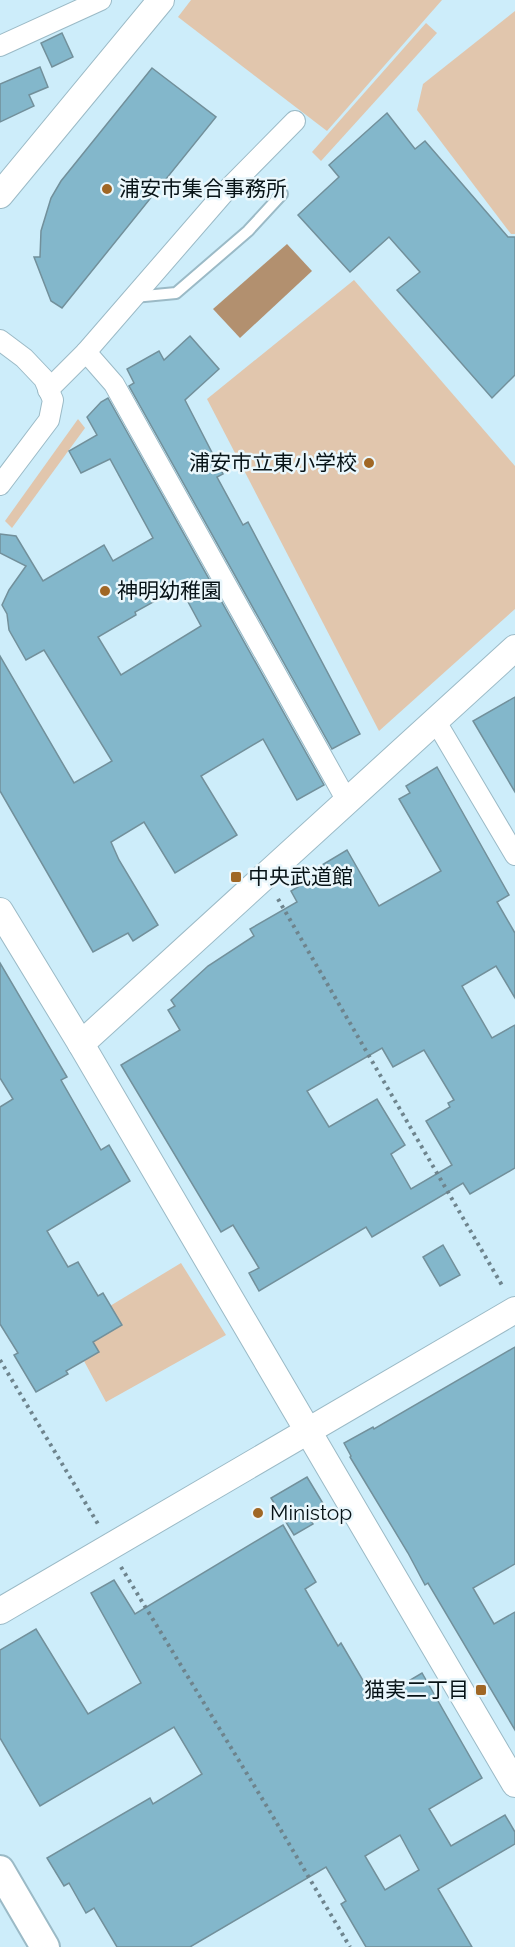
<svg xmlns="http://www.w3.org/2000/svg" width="515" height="1947" viewBox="0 0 515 1947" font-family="Raleway,'Noto Sans JP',sans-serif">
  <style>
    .green { fill: #e1c6ad }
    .water { fill: #b2906f }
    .building { fill: #83b7cb; stroke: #72909b; stroke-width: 1.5; fill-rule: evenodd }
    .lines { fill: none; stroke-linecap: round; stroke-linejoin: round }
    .service-casing { stroke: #9bbac6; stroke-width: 14 }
    .minor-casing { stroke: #9bbac6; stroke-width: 22 }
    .tertiary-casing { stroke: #9bbac6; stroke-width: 28 }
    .secondary-casing { stroke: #9bbac6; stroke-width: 32 }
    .path { stroke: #6e848d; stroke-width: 4; stroke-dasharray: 3 4.5; stroke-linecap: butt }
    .service { stroke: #fff; stroke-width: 10 }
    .minor { stroke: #fff; stroke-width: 20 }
    .tertiary { stroke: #fff; stroke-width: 26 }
    .secondary { stroke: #fff; stroke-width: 28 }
    .poi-dot { fill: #a06725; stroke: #eaf7fc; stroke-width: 2 }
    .labels { text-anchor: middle; stroke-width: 5; stroke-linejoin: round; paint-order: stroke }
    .poi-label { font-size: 21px; fill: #071317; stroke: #eaf7fc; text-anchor: start }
  </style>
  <rect width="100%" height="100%" fill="#cdedfa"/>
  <!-- green -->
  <g class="green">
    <path d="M191,0H442L327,131L178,17Z"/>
    <path d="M515,11V234H511L417,110L423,84Z"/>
    <path d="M426,23L437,33L321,161L312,152Z"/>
    <path d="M354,280L515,466V609L379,731L207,399Z"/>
    <path d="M78,419L85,428L12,528L5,521Z"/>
    <path d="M181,1263L226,1335L106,1402L84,1361L99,1352L93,1342L122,1325L110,1306Z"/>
  </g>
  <!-- water -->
  <path class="water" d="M287,244L312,271L240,338L213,309Z"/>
  <!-- building -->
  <g class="building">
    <path d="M62,33L73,57L52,67L41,43Z"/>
    <path d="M40,67L48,87L29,95L34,106L0,122V84Z"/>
    <path d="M152,68L216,117L62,308L51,301L34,257H40L41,231L51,198L61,181Z"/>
    <path d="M387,113L415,149L425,141L508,237H515V375L492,398L397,290L420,272L389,237L350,272L298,215L339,177L329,165Z"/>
    <path d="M190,336L219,369L185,400L223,474L217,477L243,525L248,522L360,734L332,749L129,386L134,383L127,369L159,351L164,360Z"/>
    <path d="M108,398L324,785L297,800L263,739L201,776L237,835L175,873L144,822L111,842L119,860L158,925L133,941L128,933L93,952L0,791V656L74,783L112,761L44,650L26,660L9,630L7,614L2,605L9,590L26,566L0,553V534L16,536L43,581L104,545L113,561L153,538L110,459L81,473L69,451L97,435L87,417L101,402ZM180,587L201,626L121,675L98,637L136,615L135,612Z"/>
    <path d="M515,697V792L473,721Z"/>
    <path d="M437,767L509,895L497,902L515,933V998L496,966L462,986L492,1038L515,1025V1168L470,1194L463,1183L372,1237L366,1227L259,1291L249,1273L259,1268L233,1225L221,1232L121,1065L180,1030L168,1010L175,1006L171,1000L208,966L254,936L250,929L297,902L291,891L321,873L317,868L347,850L379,906L441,871L399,799L410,793L406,786ZM382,1048L393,1067L424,1050L454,1100L448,1103L450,1107L426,1121L452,1165L411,1189L391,1154L405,1145L377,1099L329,1127L307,1091Z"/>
    <path d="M0,963L67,1077L61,1080L101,1150L109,1145L130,1181L47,1231L68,1267L78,1262L98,1296L103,1293L122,1325L93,1342L99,1352L66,1371L68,1374L36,1392L14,1355L18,1353L0,1324V1107L13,1099L0,1078Z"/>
    <path d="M443,1245L460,1275L440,1286L423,1257Z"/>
    <path d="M515,1347V1564L473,1588L494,1624L515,1612V1730L428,1583L425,1585L408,1553L350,1457L351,1456L344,1443L373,1427L374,1429Z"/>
    <path d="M307,1477L327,1510L311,1520L313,1524L294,1535L271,1498Z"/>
    <path d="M283,1525L316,1582L305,1589L338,1646L341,1643L375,1701L422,1673L482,1778L429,1809L451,1846L505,1815L515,1832V1844L438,1889L472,1947H366L341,1904L346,1901L326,1867L190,1947H117L94,1908L86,1913L69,1883L64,1886L47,1858L150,1798L153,1804L202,1774L174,1727L40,1806L0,1738V1650L36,1629L88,1714L141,1683L91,1593L114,1580L135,1614ZM400,1835L419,1870L385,1890L365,1856Z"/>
  </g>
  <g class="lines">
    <defs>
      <path id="service" d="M134,297L176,293L248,231L282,194"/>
      <g id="minor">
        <path d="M0,46L101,0"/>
        <path d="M0,340L24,358L44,379L53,400L49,420L0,485"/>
        <path d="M86,352L223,194L295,121"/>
        <path d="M48,390L86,352L114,384L347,801"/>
        <path d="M435,720L515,855"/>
      </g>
      <g id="tertiary">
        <path d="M0,195L161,0"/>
        <path d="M0,911L81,1044L515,1784"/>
        <path d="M81,1044L515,648"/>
        <path d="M0,1611L515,1310"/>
      </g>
      <path id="secondary" d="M0,1870L45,1947"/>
    </defs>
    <!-- service casing -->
    <use href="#service" class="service-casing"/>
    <!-- minor casing -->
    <use href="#minor" class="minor-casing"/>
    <!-- tertiary casing -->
    <use href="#tertiary" class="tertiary-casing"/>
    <!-- secondary casing -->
    <use href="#secondary" class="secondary-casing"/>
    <!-- path -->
    <g class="path">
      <path d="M278,899L503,1287"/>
      <path d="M0,1360L98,1524"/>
      <path d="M121,1567L269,1810L350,1947"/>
    </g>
    <!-- service -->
    <use href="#service" class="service"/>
    <!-- minor -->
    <use href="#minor" class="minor"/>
    <!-- tertiary -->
    <use href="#tertiary" class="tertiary"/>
    <!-- secondary -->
    <use href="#secondary" class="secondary"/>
  </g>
  <!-- markers -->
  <g class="poi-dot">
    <circle cx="107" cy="189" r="6"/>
    <circle cx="369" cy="463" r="6"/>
    <circle cx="105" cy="591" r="6"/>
    <rect x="230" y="871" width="12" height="12" rx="3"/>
    <circle cx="258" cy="1513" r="6"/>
    <rect x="475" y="1684" width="12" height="12" rx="3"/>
  </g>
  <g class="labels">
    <!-- poi labels -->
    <g class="poi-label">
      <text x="119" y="196">浦安市集合事務所</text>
      <text x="357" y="470" text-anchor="end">浦安市立東小学校</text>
      <text x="117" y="598">神明幼稚園</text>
      <text x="248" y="884">中央武道館</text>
      <text x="270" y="1520">Ministop</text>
      <text x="469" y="1697" text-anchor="end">猫実二丁目</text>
    </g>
  </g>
</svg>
